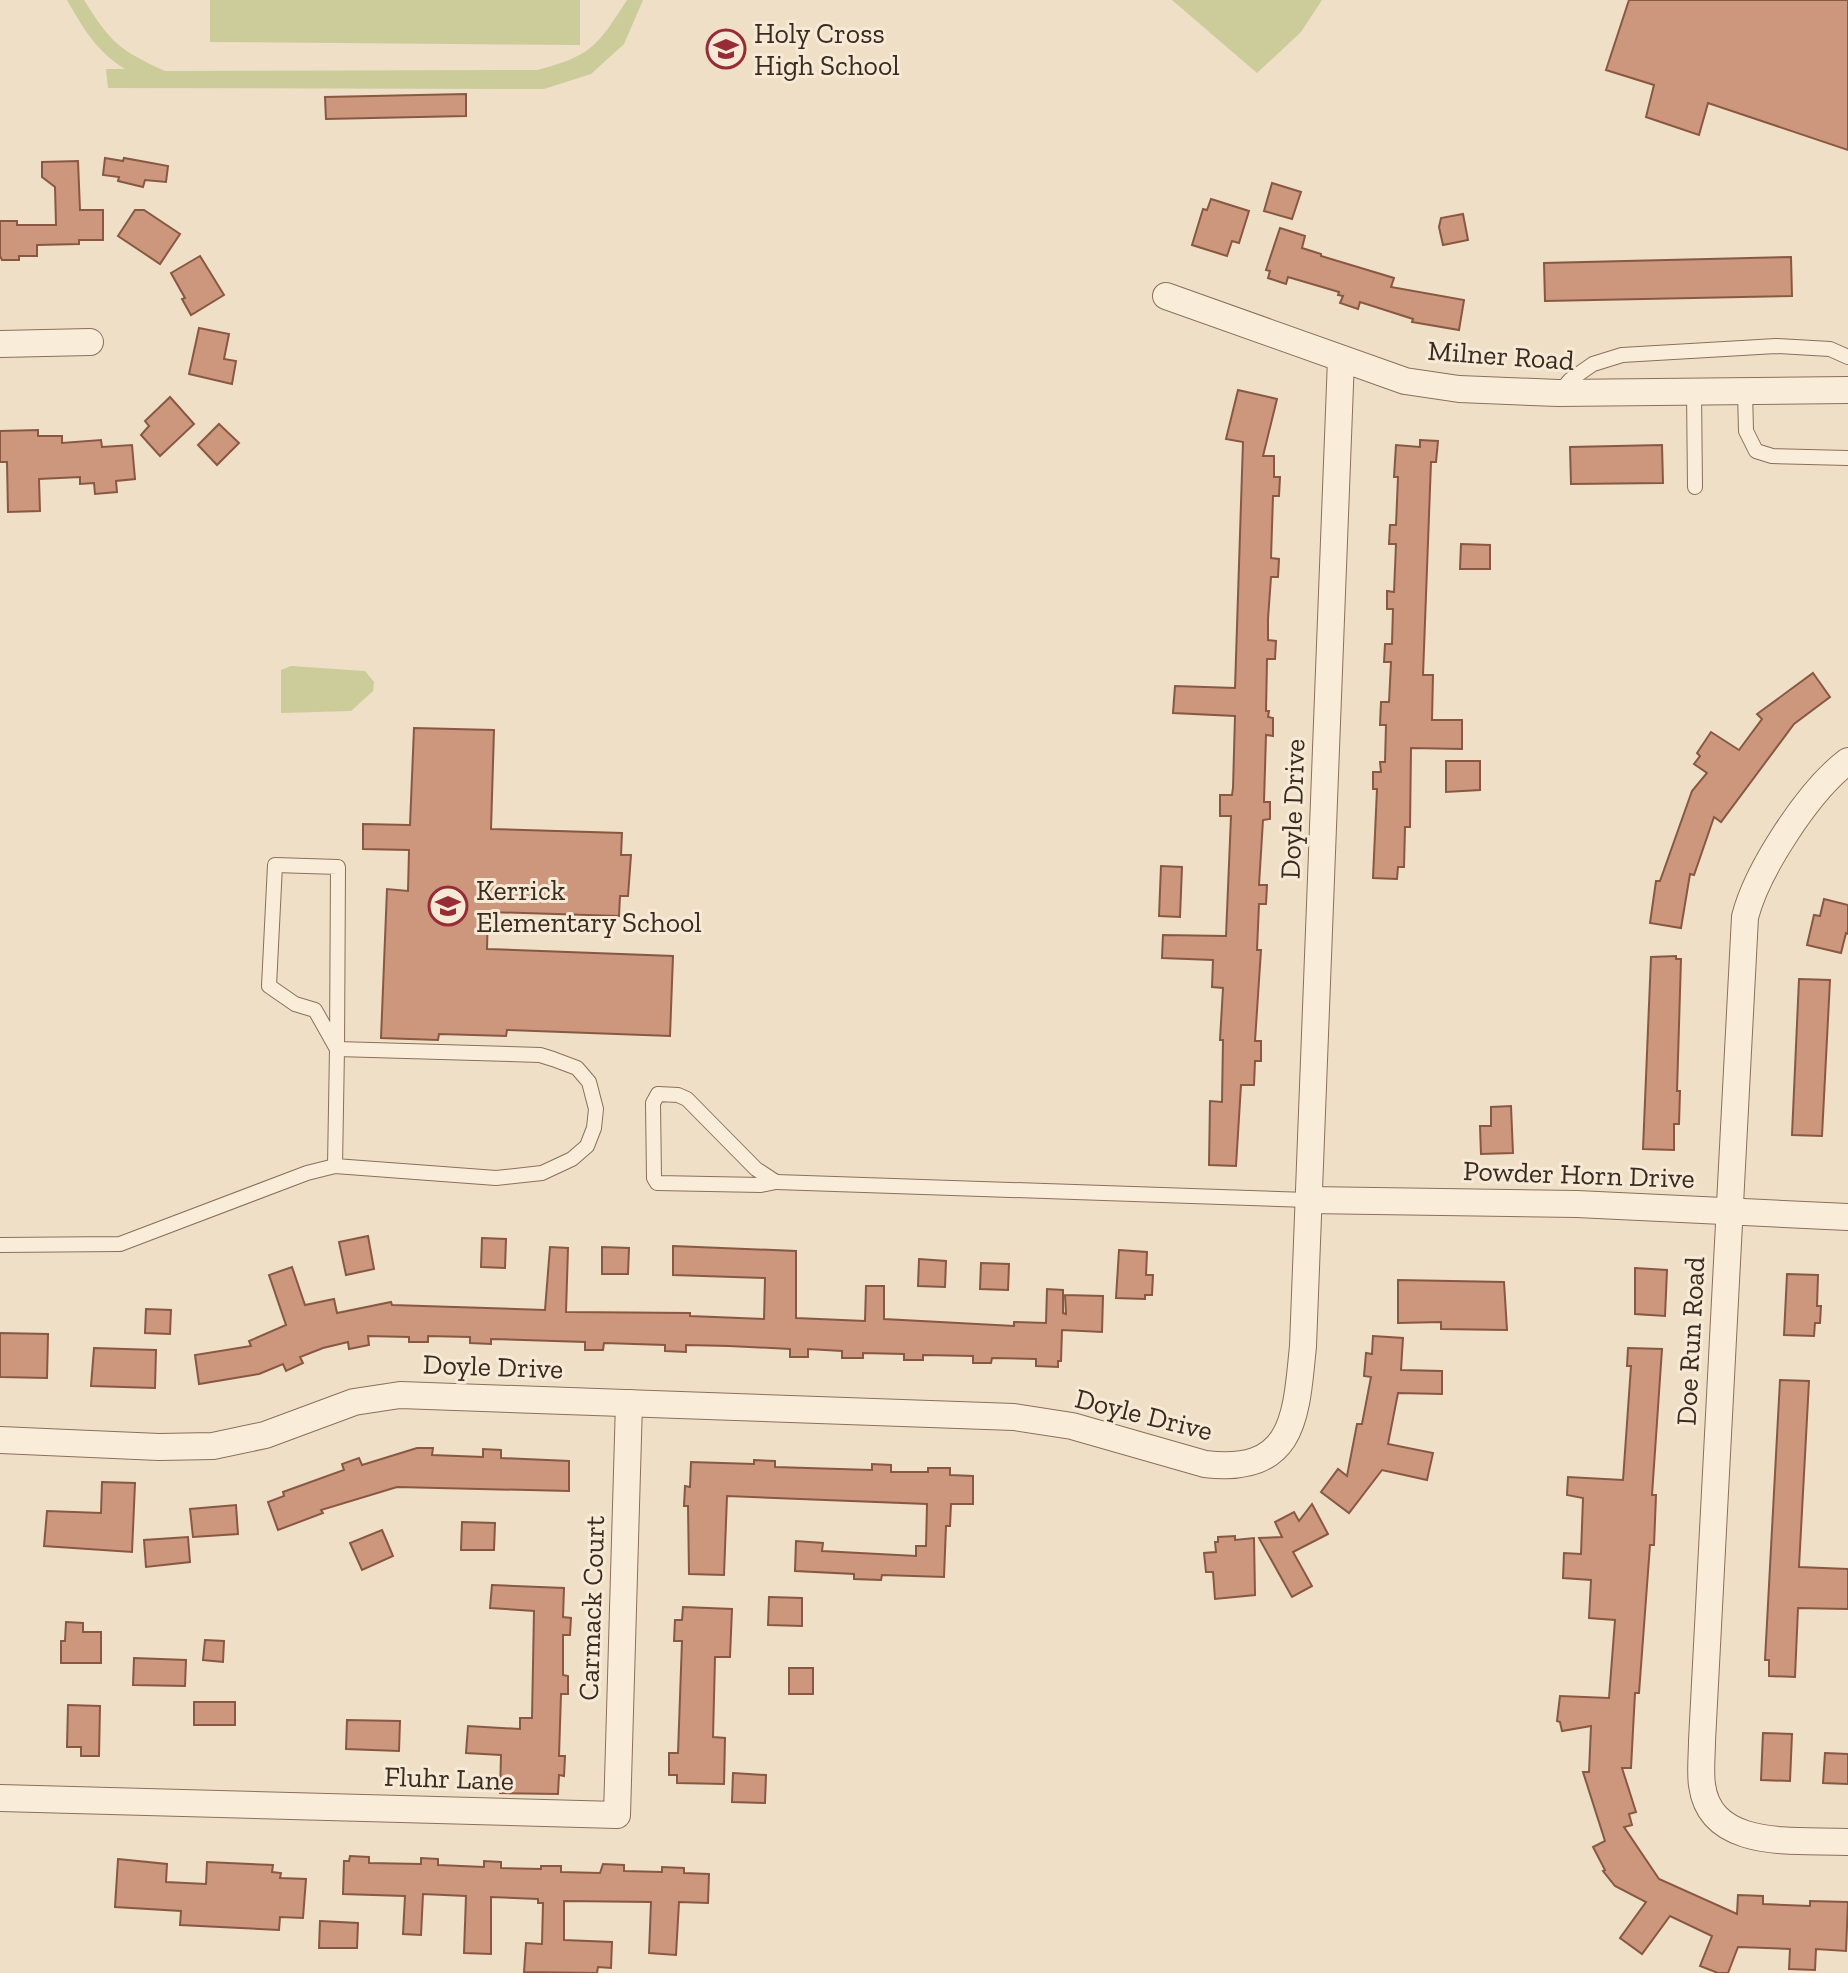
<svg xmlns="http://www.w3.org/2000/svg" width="1848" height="1973" viewBox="0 0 1848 1973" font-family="'Zilla Slab',serif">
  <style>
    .green { fill: #cbcc9a }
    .building { fill: #cc977c; stroke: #895842; stroke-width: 2 }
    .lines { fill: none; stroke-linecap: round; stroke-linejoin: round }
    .lane-casing { stroke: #89705c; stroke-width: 16 }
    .street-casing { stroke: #89705c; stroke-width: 28 }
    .lane { stroke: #f9edd9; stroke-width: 14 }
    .street { stroke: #f9edd9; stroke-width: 26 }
    .labels { text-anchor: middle; stroke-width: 6; stroke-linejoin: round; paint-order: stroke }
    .poi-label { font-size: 28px; fill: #3a2a1f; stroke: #f6ead6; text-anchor: start }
    .street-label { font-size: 28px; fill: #3a2a1f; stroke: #f6ead6 }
  </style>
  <rect width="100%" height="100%" fill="#eedfc6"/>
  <!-- green -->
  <g class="green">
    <path d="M67,0H84C111,43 119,50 165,71L537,70C592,56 597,46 627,0H643L624,44L591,74L544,89L108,88L106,69H125C97,52 83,28 67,0Z"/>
    <path d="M210,0H580V45L210,42Z"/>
    <path d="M1172,0H1322L1301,32L1257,73Z"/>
    <path d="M291,666L365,671L374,682L373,691L351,711L281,713V670Z"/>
  </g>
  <!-- building -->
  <g class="building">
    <path d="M1629,0H1848V150L1708,103L1699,135L1646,117L1654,85L1606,70Z"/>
    <path d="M466,94V116L326,119L325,97Z"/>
    <path d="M105,158L123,161L124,158L168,166L166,182L145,180L143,187L118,181L119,177L103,175Z"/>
    <path d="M78,161L80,210H103V240H79V244L37,245V256H19V260H2L0,256V221H17V225H56L55,187L42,177V162Z"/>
    <path d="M1272,183L1301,192L1292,219L1264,211Z"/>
    <path d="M1211,199L1249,211L1239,243L1232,241L1227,256L1192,245L1203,209L1207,210Z"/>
    <path d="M135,210H144L180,234L160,264L118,236Z"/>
    <path d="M1463,214L1468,240L1443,245L1439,227L1441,218Z"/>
    <path d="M1280,228L1305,236L1302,248L1321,254V256L1394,278L1391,287L1464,300L1459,330L1412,322L1413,319L1360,302L1358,309L1340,303L1343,296L1338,295L1339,292L1288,277L1286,284L1268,278L1270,271L1266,270Z"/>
    <path d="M200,256L224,295L191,315L182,299L185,298L171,273Z"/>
    <path d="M1791,257L1792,296L1545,301L1544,263Z"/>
    <path d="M199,328L229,334L224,359L236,361L232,384L189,374Z"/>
    <path d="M1238,390L1277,399L1263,456H1274V477H1280L1279,496H1273L1271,558L1279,559L1278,577H1271L1268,619V640L1276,641L1275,659H1267L1266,711H1269L1268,717L1273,718V736L1266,735L1264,802H1270V819L1263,820L1259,885H1267L1266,904H1259L1257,950H1261L1255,1041H1261V1061H1255L1254,1085H1241L1236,1166L1209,1165L1210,1101L1222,1102L1223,1040H1220L1223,988L1212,987L1213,960L1162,958L1163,935L1226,936L1231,816H1220V795H1232L1233,788L1235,716L1173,713L1175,686L1235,688L1243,442L1226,439Z"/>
    <path d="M170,397L194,424L160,456L141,435L149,426L145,421Z"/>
    <path d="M219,424L239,443L217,465L198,445Z"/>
    <path d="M38,430V436H62V443L101,440L102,447L132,445L135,479L116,481L117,492L95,494L94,483L80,484V477L39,479L40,511L8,512L7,462H0V431Z"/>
    <path d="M1420,440L1438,441L1436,462H1431L1423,675H1433L1432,720H1462V749L1411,748L1410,827H1405L1404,867H1398L1397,879L1373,878L1377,789H1373V772H1381L1380,762H1385L1386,725H1380L1381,702H1389L1391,662H1384L1385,644H1392L1393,609H1387V591L1394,592L1396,544H1389L1390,525H1396L1398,477H1394L1396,445L1420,447Z"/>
    <path d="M1662,445L1663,483L1571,484L1570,447Z"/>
    <path d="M1461,544L1490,545V569H1460Z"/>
    <path d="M1813,673L1830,697L1794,724L1721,822L1714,817L1694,875L1690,874L1681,928L1650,923L1656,881H1660L1692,791L1707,773L1694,764L1700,756L1697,753L1711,732L1739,750L1762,719L1757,714Z"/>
    <path d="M414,728L494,730L491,829L622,833L621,855H631L628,896H620L619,916L488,912L487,949L673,956L670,1036L507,1030L506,1036L439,1034L438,1040L381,1038L387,889L408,891L409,850L363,849V824L410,825Z"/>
    <path d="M1446,761H1480V790L1446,792Z"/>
    <path d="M1161,866L1182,867L1180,917L1159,916Z"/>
    <path d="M1824,899L1848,905V934L1846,933L1841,953L1807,945L1814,915L1820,916Z"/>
    <path d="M1676,956V959H1681L1677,1091H1680L1679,1124H1674V1150L1643,1149L1651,957Z"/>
    <path d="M1799,979L1830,980L1822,1136L1792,1135Z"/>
    <path d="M1511,1106L1513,1153L1481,1154L1480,1126H1491V1107Z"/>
    <path d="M368,1236L374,1269L346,1275L339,1242Z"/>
    <path d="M482,1238L506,1239L505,1268L481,1267Z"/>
    <path d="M673,1246L796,1251V1318L865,1321L866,1286H884V1319L1014,1326V1322L1046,1323L1047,1289L1063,1290V1313L1066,1314L1065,1295L1103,1296L1102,1332L1062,1330L1061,1361H1058V1367L1036,1366V1359L992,1358L991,1363H973V1356L923,1355V1360H904V1354L863,1353V1358H842V1351L808,1349V1357H790V1349L729,1346L686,1345V1352L665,1351V1345L604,1343L603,1350H585V1342L491,1339V1344L470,1343V1337L428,1336V1342H409V1337L368,1336L369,1345L349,1349L348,1342L323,1348L300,1357L303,1363L286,1371L283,1364L259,1374L199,1384L195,1355L251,1346L249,1341L286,1325L269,1275L292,1267L305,1305L334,1299L337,1313L391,1302L392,1305L545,1310L550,1247L568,1248L566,1312L690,1313V1316L764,1319L765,1278L673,1275Z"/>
    <path d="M602,1247L629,1248L628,1274H602Z"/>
    <path d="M1119,1250L1147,1252L1146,1275H1153L1152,1295H1145V1299L1116,1298Z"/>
    <path d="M919,1259L946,1261L945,1287L918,1286Z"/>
    <path d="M981,1263L1009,1264L1008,1290L980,1289Z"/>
    <path d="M1635,1268L1667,1270L1665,1316L1635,1314Z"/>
    <path d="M1787,1274L1818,1275L1817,1306H1821L1820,1323H1815L1814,1336L1784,1335Z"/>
    <path d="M1398,1280L1504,1282L1507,1330L1441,1329V1322L1398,1323Z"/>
    <path d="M146,1309L171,1310L170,1334L145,1333Z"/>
    <path d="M0,1333L48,1334L47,1378L0,1377Z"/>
    <path d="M1373,1336L1403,1338L1401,1370L1442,1371V1394L1398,1393L1388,1444L1433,1453L1427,1480L1382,1470L1349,1513L1321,1492L1338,1469L1347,1476L1357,1424H1362L1371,1377L1364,1376L1366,1353L1372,1354Z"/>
    <path d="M94,1348L156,1350L155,1388L91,1386Z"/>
    <path d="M1628,1348L1662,1349L1652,1495H1656L1654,1545H1650L1639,1693H1635L1631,1768H1622L1636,1812L1629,1814L1632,1825L1624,1827L1659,1879L1737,1914L1738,1895L1763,1896V1904L1810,1906V1901L1848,1902L1846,1951L1816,1949L1815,1970L1789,1969L1790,1949L1738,1947L1728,1973H1718L1700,1966L1712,1936L1670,1916L1642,1954L1620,1938L1646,1902L1615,1886L1603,1871L1605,1870L1593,1847L1605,1841L1583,1772H1589L1591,1726L1562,1731L1560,1722L1557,1721L1560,1696L1609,1698L1615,1620L1589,1618L1591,1580L1563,1578L1564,1553L1581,1554L1583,1498L1567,1495L1568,1477L1623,1480L1631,1366H1627Z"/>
    <path d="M1780,1380L1809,1381L1799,1567L1848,1569V1609L1798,1608L1795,1677L1769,1676V1660H1765Z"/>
    <path d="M417,1448H433L432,1455L483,1457V1449L501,1450V1458L569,1461V1491L397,1487L321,1510L323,1513L278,1530L268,1502L284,1496L283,1492L344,1470L342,1464L359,1458L362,1465Z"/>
    <path d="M754,1460L775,1461V1467L872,1470V1464L891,1465V1472H928V1468H950V1475L973,1476V1504H951L950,1526H946L944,1577L882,1575L881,1580L854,1579V1574L795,1571L796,1541L823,1543L822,1551L916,1556V1546H926L927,1504L727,1496L724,1575L689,1574L688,1506H684L685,1486L690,1487L691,1462L754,1464Z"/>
    <path d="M102,1482L135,1483L132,1552L44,1546L47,1511L101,1513Z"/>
    <path d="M1312,1504L1328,1534L1293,1552L1312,1586L1292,1597L1259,1538L1282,1537L1275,1522L1294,1512L1299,1521Z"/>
    <path d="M236,1505L238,1534L193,1537L190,1509Z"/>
    <path d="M462,1522L495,1523L494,1550H461Z"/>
    <path d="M382,1530L393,1556L362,1570L350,1543Z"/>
    <path d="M1235,1536V1540L1254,1538L1255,1595L1215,1599L1213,1572H1206L1204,1553L1216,1552L1215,1542H1218V1537Z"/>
    <path d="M188,1537L190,1562L146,1567L144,1540Z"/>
    <path d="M492,1585L564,1588L563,1617L571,1618L570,1635H563V1675L568,1676V1694H561L559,1756H565L564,1776L559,1775L558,1794L500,1793L501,1755L466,1753L468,1726L520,1729V1718H532L534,1611L490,1608Z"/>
    <path d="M769,1597L802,1598V1626L768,1625Z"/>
    <path d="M683,1607L732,1609L730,1657H715L713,1737L725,1738L724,1784L677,1783V1775H669V1753H678L682,1641H674L675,1620H682Z"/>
    <path d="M66,1622L83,1623V1632H101V1663H61V1641H65Z"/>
    <path d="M205,1640L224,1641L223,1662L203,1660Z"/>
    <path d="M134,1658L186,1660L185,1686L133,1685Z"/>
    <rect x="789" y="1668" width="24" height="26"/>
    <rect x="194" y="1702" width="41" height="23"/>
    <path d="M68,1705L100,1706L99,1756H81V1747H67Z"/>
    <path d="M347,1720L400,1721L399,1751L346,1749Z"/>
    <path d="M1763,1733L1792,1734L1790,1781L1761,1780Z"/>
    <path d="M1825,1753L1848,1754V1784L1823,1783Z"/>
    <path d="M733,1773L766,1775L765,1803L732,1802Z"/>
    <path d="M350,1856L369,1857V1863L421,1864V1858L438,1859V1865L484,1867V1861L501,1862V1868L541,1869V1866H561V1872L600,1873L603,1864L624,1865V1871L662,1872V1867L684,1868V1873L709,1874L708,1903L679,1902L676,1955L649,1953L651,1902L564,1901V1940L612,1942L611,1968L598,1967L597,1973L524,1972L526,1943L542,1944L543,1903H538V1899L491,1897V1954L464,1953L466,1896L423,1894L421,1935L403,1934L405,1896L343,1894L344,1861H349Z"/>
    <path d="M118,1859L167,1864L166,1882L206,1884L207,1862L273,1865L272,1872L281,1873L280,1878L306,1879L303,1918L280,1917L279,1930L180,1925L181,1911L115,1907Z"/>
    <path d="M320,1921L358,1923L357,1948H319Z"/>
  </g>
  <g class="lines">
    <defs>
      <g id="lane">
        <path d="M1745,391L1746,431L1756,451L1772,456L1848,458"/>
        <path d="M1694,392L1695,487"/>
        <path d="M1559,393L1570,380L1593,364L1622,355L1776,346L1830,349L1848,357"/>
        <path d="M275,865L338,867L337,1049L315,1010L295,1004L269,986Z"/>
        <path d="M658,1094L678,1095L687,1099L756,1169L776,1182L761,1185L657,1183L654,1178L653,1103Z"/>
        <path d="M776,1182L1308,1200"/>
        <path d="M0,1245L120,1244L307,1173L335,1166L496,1178L542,1173L572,1159L587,1146L594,1128L596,1109L589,1082L577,1068L553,1059L540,1055L337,1049L335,1166"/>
      </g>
      <g id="street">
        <path d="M1166,296L1405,381L1459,389L1558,393L1848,390"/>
        <path d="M0,344L90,342"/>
        <path d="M1848,761C1809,790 1757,870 1745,917L1702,1741C1702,1755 1700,1771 1702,1785C1711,1852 1798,1839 1848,1842"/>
        <path d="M1308,1200L1577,1204L1848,1217"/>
        <path d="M0,1440L159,1447L213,1446L265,1435L354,1402L400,1395L1014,1417L1072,1426L1205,1464C1295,1475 1296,1416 1303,1346L1341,359"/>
        <path d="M0,1798L617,1815L629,1403"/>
      </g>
    </defs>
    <!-- lane casing -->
    <use href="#lane" class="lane-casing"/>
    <!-- street casing -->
    <use href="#street" class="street-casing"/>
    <!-- lane -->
    <use href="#lane" class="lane"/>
    <!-- street -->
    <use href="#street" class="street"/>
  </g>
  <!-- icons -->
  <defs>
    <symbol id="school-ring" viewBox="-11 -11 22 22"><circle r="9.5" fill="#f6ead6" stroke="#982c36" stroke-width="1.5"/><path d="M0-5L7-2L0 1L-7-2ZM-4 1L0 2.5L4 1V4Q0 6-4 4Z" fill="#982c36"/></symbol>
  </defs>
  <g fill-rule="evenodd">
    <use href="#school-ring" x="704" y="27" width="44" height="44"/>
    <use href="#school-ring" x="426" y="884" width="44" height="44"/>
  </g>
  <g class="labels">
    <!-- poi labels -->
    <g class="poi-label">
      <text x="754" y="43">Holy Cross<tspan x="754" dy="32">High School</tspan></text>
      <text x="476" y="900">Kerrick<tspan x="476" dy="32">Elementary School</tspan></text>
    </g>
    <!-- street labels -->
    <g class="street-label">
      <text transform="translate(1501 355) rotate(4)" y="10">Milner Road</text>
      <text transform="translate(1292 809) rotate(-88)" y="10">Doyle Drive</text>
      <text transform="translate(1579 1174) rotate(2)" y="10">Powder Horn Drive</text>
      <text transform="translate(1690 1341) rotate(-87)" y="10">Doe Run Road</text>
      <text transform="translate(493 1366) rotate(2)" y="10">Doyle Drive</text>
      <text transform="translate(1144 1414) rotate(14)" y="10">Doyle Drive</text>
      <text transform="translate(591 1608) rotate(-88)" y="10">Carmack Court</text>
      <text transform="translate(449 1778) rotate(2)" y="10">Fluhr Lane</text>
    </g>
  </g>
</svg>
